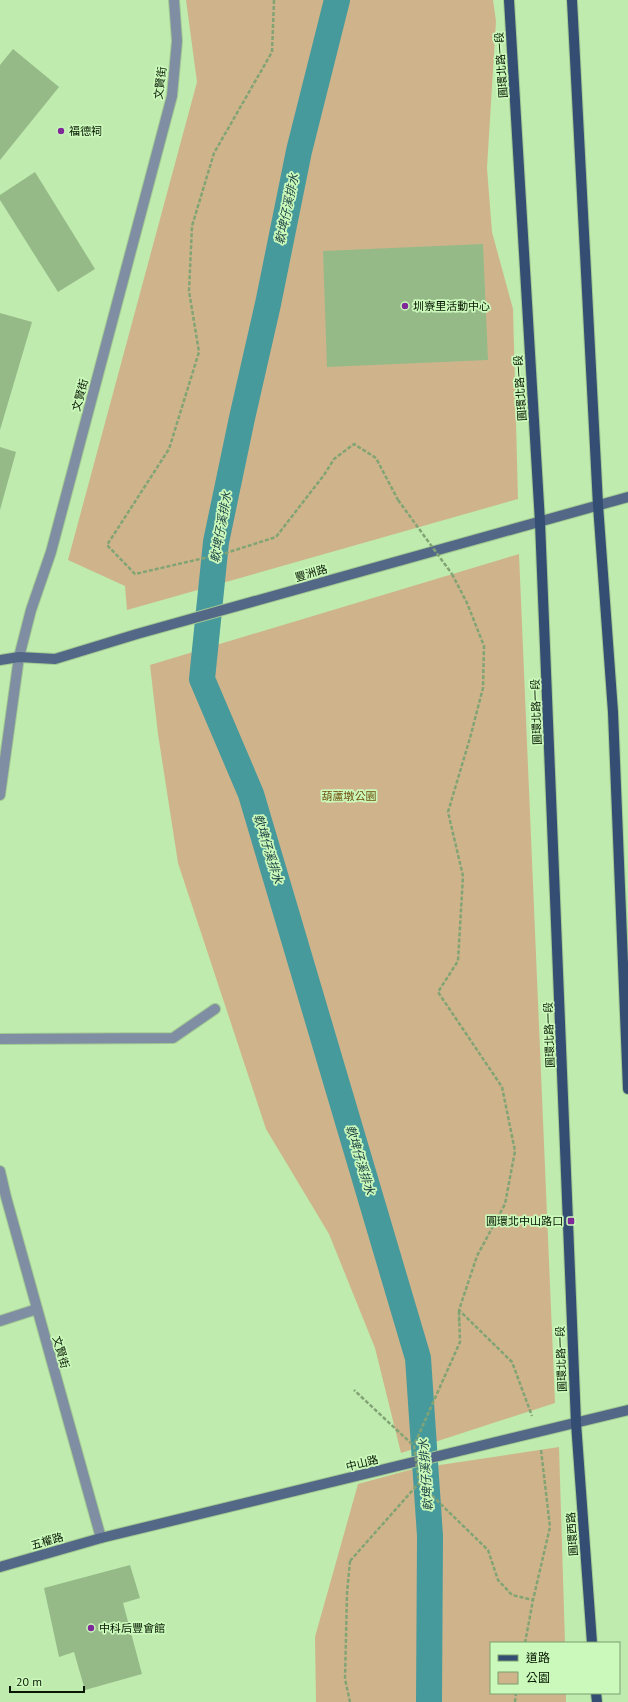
<svg xmlns="http://www.w3.org/2000/svg" width="628" height="1702" viewBox="0 0 628 1702" font-family="'PT Sans','Noto Sans TC',sans-serif">
  <style>
    .green { fill: #cfb48b }
    .lines { fill: none; stroke-linecap: round; stroke-linejoin: round }
    .canal { stroke: #469a9c; stroke-width: 26 }
    .building { fill: #95ba88 }
    .lane-casing { stroke: #a2c992; stroke-width: 12 }
    .street-casing { stroke: #a2c992; stroke-width: 12 }
    .secondary-casing { stroke: #a2c992; stroke-width: 12 }
    .primary-casing { stroke: #a2c992; stroke-width: 12 }
    .path { stroke: #82a475; stroke-width: 2.5; stroke-dasharray: 4 2; stroke-linecap: butt }
    .lane { stroke: #7f8ea3; stroke-width: 10 }
    .street { stroke: #7f8ea3; stroke-width: 10 }
    .secondary { stroke: #536887; stroke-width: 10 }
    .primary { stroke: #344d72; stroke-width: 10 }
    .path-bridge { stroke: #82a475; stroke-width: 2.5; stroke-dasharray: 4 2; stroke-linecap: butt }
    .poi-dot { fill: #7e2997; stroke: #cbf9bb; stroke-width: 1.5 }
    .labels { text-anchor: middle; stroke-width: 3.5; stroke-linejoin: round; paint-order: stroke }
    .street-label { font-size: 11px; fill: #071702; stroke: #cbf9bb }
    .poi-label { font-size: 11px; fill: #071702; stroke: #cbf9bb; text-anchor: start }
    .park-label { font-size: 11px; fill: #714e0d; stroke: #cbf9bb }
    .water-label { font-size: 12px; font-style: italic; fill: #204848; stroke: #cbf9bb }
  </style>
  <rect width="100%" height="100%" fill="#bfebae"/>
  <!-- green -->
  <g class="green">
    <path d="M186,0H493L496,21L487,168L492,232L513,309L518,499L127,610L125,586L68,560L197,82Z"/>
    <path d="M519,554L555,1403L401,1453L375,1348L329,1234L266,1129L178,863L158,734L150,665Z"/>
    <path d="M559,1447L565,1643H491V1693H566V1702H316L315,1637L358,1484L413,1469Z"/>
  </g>
  <g class="lines">
    <!-- canal -->
    <path class="canal" d="M337,0L299,151L268,304L242,418L216,542L202,679L251,794L418,1358L430,1536L429,1702"/>
  </g>
  <!-- building -->
  <g class="building">
    <path d="M13,49L59,87L0,160V65Z"/>
    <path d="M35,172L95,269L58,292L0,200V195Z"/>
    <path d="M483,244L488,360L327,367L323,251Z"/>
    <path d="M0,313L32,322L0,430Z"/>
    <path d="M0,447L16,452L0,510Z"/>
    <path d="M130,1565L140,1598L123,1603L142,1674L85,1690L74,1652L59,1657L44,1588Z"/>
  </g>
  <g class="lines">
    <defs>
      <path id="lane" d="M0,1321L37,1309"/>
      <g id="street">
        <path d="M0,795L19,657L31,610L51,552L172,96L177,41L174,0"/>
        <path d="M0,1039L173,1038L215,1009"/>
        <path d="M0,1171L6,1197L101,1538"/>
      </g>
      <g id="secondary">
        <path d="M0,660L19,657L55,659L137,634L628,497"/>
        <path d="M0,1567L101,1538L628,1410"/>
      </g>
      <g id="primary">
        <path d="M509,0L540,522L576,1423L592,1643"/>
        <path d="M572,0L598,505L613,712L628,1089"/>
        <path d="M596,1693L597,1702"/>
      </g>
    </defs>
    <!-- lane casing -->
    <use href="#lane" class="lane-casing"/>
    <!-- street casing -->
    <use href="#street" class="street-casing"/>
    <!-- secondary casing -->
    <use href="#secondary" class="secondary-casing"/>
    <!-- primary casing -->
    <use href="#primary" class="primary-casing"/>
    <!-- path -->
    <g class="path">
      <path d="M274,0L272,52L214,153L192,226L189,291L199,352L169,449L107,545L135,574L226,553L276,537L324,475L334,459L354,444L376,458L398,500"/>
      <path d="M452,574L467,603L484,646L483,688L470,738L448,812L463,876L458,961L438,992L502,1087L515,1151L505,1204L477,1256L459,1310L512,1362L532,1416"/>
      <path d="M415,1443L460,1342L459,1310V1323"/>
      <path d="M419,1483L488,1550L498,1580L512,1595L533,1600"/>
      <path d="M350,1561L347,1593L345,1679L350,1702"/>
      <path d="M525,1643L533,1600L550,1527L541,1450"/>
      <path d="M515,1702L516,1693"/>
    </g>
    <!-- lane -->
    <use href="#lane" class="lane"/>
    <!-- street -->
    <use href="#street" class="street"/>
    <!-- secondary -->
    <use href="#secondary" class="secondary"/>
    <!-- primary -->
    <use href="#primary" class="primary"/>
    <!-- path-bridge -->
    <g class="path-bridge">
      <path d="M398,500L452,574"/>
      <path d="M350,1561L419,1483L414,1446L354,1390"/>
    </g>
  </g>
  <!-- markers -->
  <g class="poi-dot">
    <circle cx="61" cy="131" r="4"/>
    <circle cx="405" cy="306" r="4"/>
    <rect x="567" y="1217" width="8" height="8" rx="2"/>
    <circle cx="91" cy="1628" r="4"/>
  </g>
  <g class="labels">
    <!-- street labels -->
    <g class="street-label">
      <text transform="translate(501 65) rotate(-94)" y="4">圓環北路一段</text>
      <text transform="translate(160 83) rotate(-83)" y="4">文賢街</text>
      <text transform="translate(520 388) rotate(-94)" y="4">圓環北路一段</text>
      <text transform="translate(80 395) rotate(-75)" y="4">文賢街</text>
      <text transform="translate(311 573) rotate(-16)" y="4">豐洲路</text>
      <text transform="translate(536 712) rotate(-92)" y="4">圓環北路一段</text>
      <text transform="translate(549 1035) rotate(-92)" y="4">圓環北路一段</text>
      <text transform="translate(61 1352) rotate(74)" y="4">文賢街</text>
      <text transform="translate(561 1359) rotate(-92)" y="4">圓環北路一段</text>
      <text transform="translate(362 1463) rotate(-14)" y="4">中山路</text>
      <text transform="translate(572 1534) rotate(-94)" y="4">圓環西路</text>
      <text transform="translate(47 1541) rotate(-16)" y="4">五權路</text>
    </g>
    <!-- poi labels -->
    <g class="poi-label">
      <text x="69" y="135">福德祠</text>
      <text x="413" y="310">圳寮里活動中心</text>
      <text x="563" y="1225" text-anchor="end">圓環北中山路口</text>
      <text x="99" y="1632">中科后豐會館</text>
    </g>
    <!-- park labels -->
    <g class="park-label">
      <text x="349" y="800">葫蘆墩公園</text>
    </g>
    <!-- water labels -->
    <g class="water-label">
      <text transform="translate(287 209) rotate(-78)" y="4">軟埤仔溪排水</text>
      <text transform="translate(221 527) rotate(-80)" y="4">軟埤仔溪排水</text>
      <text transform="translate(268 849) rotate(73)" y="4">軟埤仔溪排水</text>
      <text transform="translate(360 1160) rotate(73)" y="4">軟埤仔溪排水</text>
      <text transform="translate(426 1475) rotate(-94)" y="4">軟埤仔溪排水</text>
    </g>
  </g>
  <!-- legend -->
  <rect x="490" y="1642" width="130" height="52" fill="#cbf9bb" stroke="#7d9f71"/>
  <rect x="498" y="1655" width="20" height="6" fill="#344d72" stroke="#7d9f71"/>
  <text x="526" y="1662" font-size="12" fill="#071702">道路</text>
  <rect x="498" y="1672" width="20" height="12" fill="#cfb48b" stroke="#7d9f71"/>
  <text x="526" y="1682" font-size="12" fill="#071702">公園</text>
  <!-- scale -->
  <path d="M10 1686v6h74v-6" fill="none" stroke="#071702" stroke-width="2"/>
  <text x="16" y="1686" font-size="12" fill="#071702" stroke="#cbf9bb" stroke-width="3" paint-order="stroke">20 m</text>
</svg>
